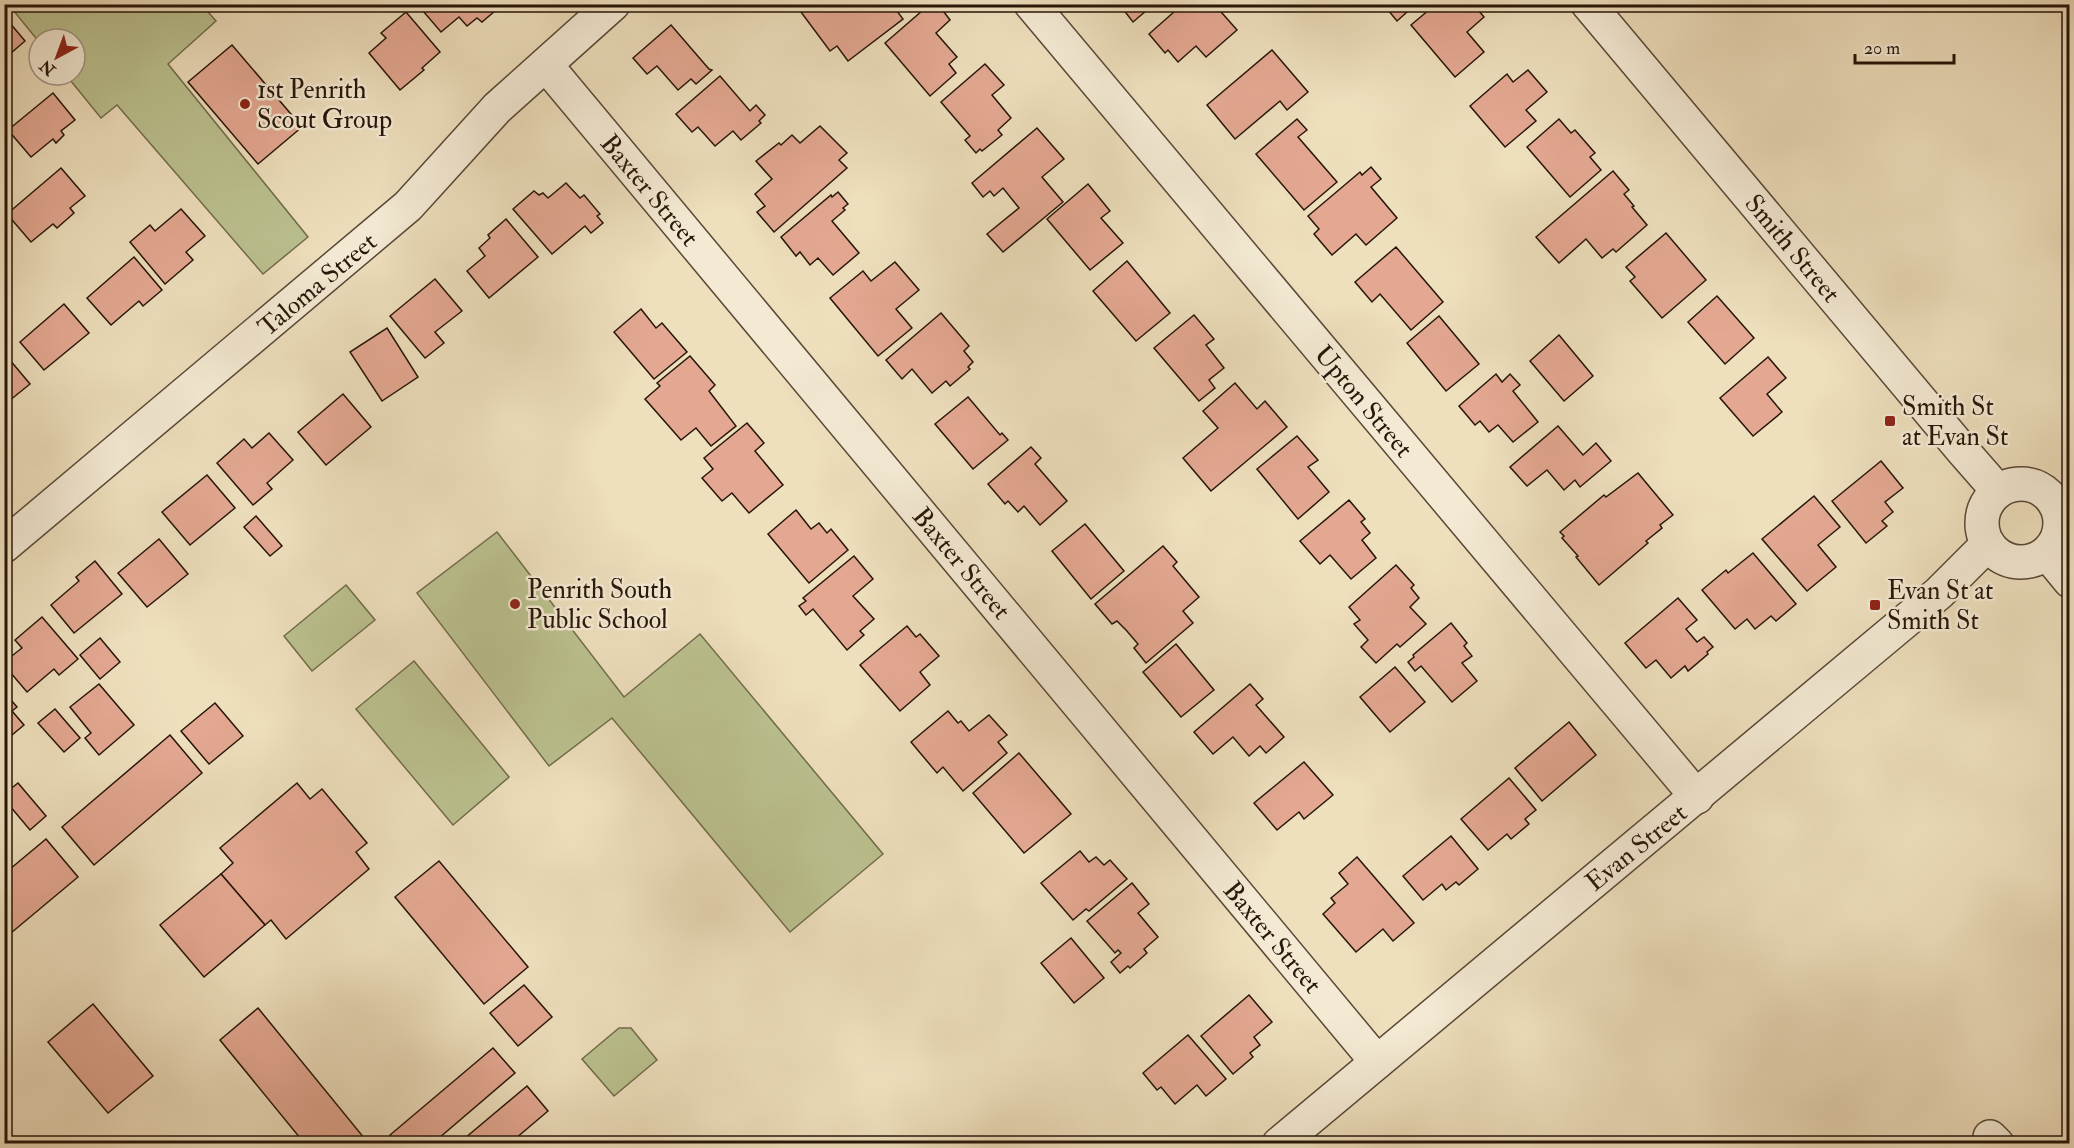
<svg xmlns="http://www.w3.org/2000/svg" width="2074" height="1148" viewBox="0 0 2074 1148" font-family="'IM FELL Double Pica',serif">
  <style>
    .green { fill: #bbc18f; stroke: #716c4c; stroke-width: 1.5 }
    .building { fill: #e4a892; stroke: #271609; stroke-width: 1.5 }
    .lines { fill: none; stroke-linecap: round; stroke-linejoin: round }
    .minor-casing { stroke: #594836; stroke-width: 36 }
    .tertiary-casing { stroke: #594836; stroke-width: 36 }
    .minor { stroke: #f4ead4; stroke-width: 33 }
    .tertiary { stroke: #f4ead4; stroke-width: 33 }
    .poi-dot { fill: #8f2418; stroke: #f4ead4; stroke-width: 2 }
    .labels { text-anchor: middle; stroke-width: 5; stroke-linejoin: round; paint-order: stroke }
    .poi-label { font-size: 26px; fill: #271609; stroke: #f4ead4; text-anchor: start }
    .street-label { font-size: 26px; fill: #271609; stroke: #f4ead4 }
  </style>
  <rect width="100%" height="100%" fill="#eedfbd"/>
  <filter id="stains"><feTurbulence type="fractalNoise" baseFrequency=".00333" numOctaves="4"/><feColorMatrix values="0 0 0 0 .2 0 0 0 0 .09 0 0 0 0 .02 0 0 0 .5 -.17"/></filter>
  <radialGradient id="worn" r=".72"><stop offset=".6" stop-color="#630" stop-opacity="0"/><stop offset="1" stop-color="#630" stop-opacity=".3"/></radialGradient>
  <!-- green -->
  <g class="green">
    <path d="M9,5H202L216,21L168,64L308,237L263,274L117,105L101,118L66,75H75V39H39V42Z"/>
    <path d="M497,532L624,697L700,634L883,854L790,932L612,718L549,766L417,593Z"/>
    <path d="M346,585L375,620L312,671L284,636Z"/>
    <path d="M414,661L509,777L453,825L356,709Z"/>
    <path d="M619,1028H631L657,1060L614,1096L582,1059Z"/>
  </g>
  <!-- building -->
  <g class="building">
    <path d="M417,4H502V5L482,22L477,18L467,26L459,17L441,32Z"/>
    <path d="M802,4H896L894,7L903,19L848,61L837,46L830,51L798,8Z"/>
    <path d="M930,4H938L950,20L936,33L957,57L949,64L956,73L930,96L885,43Z"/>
    <path d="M1119,4H1154L1133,22Z"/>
    <path d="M1183,4H1214L1237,30L1206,57L1196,46L1178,62L1168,50L1165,53L1149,34Z"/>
    <path d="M1383,4H1416L1397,21Z"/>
    <path d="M1436,4H1473L1484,17L1467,32L1484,52L1455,77L1411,25Z"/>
    <path d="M406,12L440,52L422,68L424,70L400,90L369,53L386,38L381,33Z"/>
    <path d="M4,16L25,41L4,59Z"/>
    <path d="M671,25L709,69L712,70L696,84L691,79L678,90L657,66L647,74L633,58Z"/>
    <path d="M232,45L302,127L258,164L188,82Z"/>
    <path d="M1272,50L1308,92L1287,110L1280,101L1235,139L1207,105Z"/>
    <path d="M985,64L1004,85L992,95L1011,118L998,130L1002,135L982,151L980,149L976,153L965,140L970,136L941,102Z"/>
    <path d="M1528,70L1547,92L1526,110L1536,121L1505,147L1470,106L1507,74L1513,82Z"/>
    <path d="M720,76L750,111L756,105L765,115L759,121L761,123L741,140L733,131L715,146L698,127L692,132L676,114Z"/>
    <path d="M53,93L75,120L61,131L64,135L56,143L53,139L31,157L8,130Z"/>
    <path d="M1297,119L1307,130L1298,137L1337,182L1304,210L1256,154Z"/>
    <path d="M1559,119L1571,133L1575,130L1595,153L1590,157L1601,170L1570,197L1527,147Z"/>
    <path d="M820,126L847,153L839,160L847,168L774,232L757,212L765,206L755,194L772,179L756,161L779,143L781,145L792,135L800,143Z"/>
    <path d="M1037,128L1064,159L1042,177L1063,202L1003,252L987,234L1019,208L1003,188L994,196L990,191L983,197L972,183Z"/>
    <path d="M1371,167L1381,179L1371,187L1397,218L1366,245L1356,234L1332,255L1314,234L1319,229L1308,216L1360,172L1362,175Z"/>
    <path d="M61,168L85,196L70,208L74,213L57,228L53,224L31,242L7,214Z"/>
    <path d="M1613,171L1629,190L1624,194L1634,206L1632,207L1647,225L1616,252L1613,249L1602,258L1586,239L1559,263L1536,237Z"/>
    <path d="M566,183L580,198L584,195L600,214L597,216L603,223L591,233L585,226L552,254L513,209L534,191L539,195L543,193L548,198Z"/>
    <path d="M1088,184L1110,211L1101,218L1123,243L1090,270L1047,219Z"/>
    <path d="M838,192L848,204L843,208L845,210L832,221L859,253L833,275L818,258L810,265L800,252L796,256L781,237L831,195L832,197Z"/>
    <path d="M181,209L205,236L186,252L193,260L165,284L130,242L150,225L155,231Z"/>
    <path d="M506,219L538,257L489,298L467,271L485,256L479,248L490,238L488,235Z"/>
    <path d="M1666,233L1706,280L1662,318L1630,281L1635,277L1626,267Z"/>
    <path d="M1396,247L1443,302L1411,330L1380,294L1372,302L1355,282Z"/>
    <path d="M134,257L162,290L143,306L139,301L111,325L87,298Z"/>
    <path d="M1127,261L1170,313L1136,341L1093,291Z"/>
    <path d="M895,262L919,290L896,309L912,328L878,356L830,298L863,271L871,281Z"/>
    <path d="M435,279L462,311L435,332L444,343L425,358L390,316Z"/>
    <path d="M1717,296L1754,338L1725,364L1688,322Z"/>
    <path d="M64,304L89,333L44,370L20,342Z"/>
    <path d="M641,309L656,328L662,323L687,352L654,379L614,332Z"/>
    <path d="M941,313L969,346L964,351L973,362L968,367L970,369L950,386L946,381L932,393L912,369L902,379L886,360Z"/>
    <path d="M1194,315L1214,339L1206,345L1224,368L1209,380L1215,388L1199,401L1154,348Z"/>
    <path d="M1439,316L1479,364L1446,391L1407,343Z"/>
    <path d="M387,328L418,377L382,401L350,352Z"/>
    <path d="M1559,335L1593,376L1564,401L1530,361Z"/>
    <path d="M4,353L30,384L4,405Z"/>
    <path d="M690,356L715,385L709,391L736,426L711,446L696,428L681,440L645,399L660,386L657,383Z"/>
    <path d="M1768,357L1786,378L1767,394L1782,412L1753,436L1720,398Z"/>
    <path d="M1496,374L1502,382L1510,374L1520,385L1513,391L1538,422L1513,442L1498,425L1489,432L1480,421L1475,425L1459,406Z"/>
    <path d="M1235,383L1257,409L1265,401L1287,427L1211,491L1183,458L1218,428L1203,411Z"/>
    <path d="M343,394L371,427L326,465L298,432Z"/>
    <path d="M968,397L1000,435L1002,433L1008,440L973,469L935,424Z"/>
    <path d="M747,423L764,443L755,451L783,485L749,513L732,493L722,501L702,478L713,469L704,458Z"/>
    <path d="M1558,426L1583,455L1596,443L1611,461L1580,487L1575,480L1564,490L1547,470L1527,486L1510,467Z"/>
    <path d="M269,433L293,460L267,483L272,489L253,505L217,463L244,439L252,448Z"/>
    <path d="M1297,436L1318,460L1308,467L1329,492L1298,519L1257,469Z"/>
    <path d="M1031,447L1041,458L1035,464L1067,501L1040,525L1024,506L1018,512L1008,501L1005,504L988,484Z"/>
    <path d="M1881,461L1903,488L1885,502L1893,512L1882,521L1887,526L1866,543L1832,501Z"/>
    <path d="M1638,473L1673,515L1660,525L1662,528L1646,541L1648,543L1599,585L1576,557L1578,556L1562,538L1564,536L1560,532L1604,495L1606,497Z"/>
    <path d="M207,475L235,508L190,545L162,512Z"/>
    <path d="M1814,496L1840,527L1818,545L1836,567L1807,591L1762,539Z"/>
    <path d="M1349,500L1365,519L1361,522L1370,533L1362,540L1376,558L1351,579L1330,555L1320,564L1300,541Z"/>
    <path d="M796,510L811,529L819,523L827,533L831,529L848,550L809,583L768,534Z"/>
    <path d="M256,516L282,546L270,556L244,527Z"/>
    <path d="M1085,524L1124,571L1091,599L1052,551Z"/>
    <path d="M159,539L188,574L147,607L118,573Z"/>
    <path d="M1163,546L1177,562L1173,566L1199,597L1183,611L1193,623L1146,663L1134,648L1138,644L1126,630L1117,621L1112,624L1095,604Z"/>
    <path d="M1753,553L1796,604L1776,621L1771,616L1755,629L1747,619L1735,629L1702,590L1726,570L1728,573Z"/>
    <path d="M854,556L873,579L853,596L874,619L860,631L864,635L847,650L813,609L806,615L799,606L806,601L803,598Z"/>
    <path d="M95,561L122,594L74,633L51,605L79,581L76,577Z"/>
    <path d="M1396,565L1414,585L1411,588L1419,598L1410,607L1426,624L1400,647L1397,644L1376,663L1361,647L1368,640L1354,624L1360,620L1349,607Z"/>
    <path d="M1678,598L1697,620L1686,629L1697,642L1704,637L1713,647L1707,652L1708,654L1688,671L1685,666L1671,678L1656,660L1646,668L1625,643Z"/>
    <path d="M42,617L78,659L59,675L54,669L27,692L4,665V662L22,648L15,640Z"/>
    <path d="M1451,623L1467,643L1464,646L1472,656L1462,663L1477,681L1452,702L1421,666L1415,671L1408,662L1414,657L1413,655Z"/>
    <path d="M907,626L916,637L920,634L939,656L920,672L930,685L900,711L860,665Z"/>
    <path d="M100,638L120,662L100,679L80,655Z"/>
    <path d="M1176,644L1214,690L1181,717L1143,672Z"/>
    <path d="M1395,667L1425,702L1390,732L1360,697Z"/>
    <path d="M99,684L134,725L99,755L85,738L91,733L70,707Z"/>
    <path d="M1250,684L1263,699L1256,705L1284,737L1266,753L1260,746L1249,756L1233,737L1213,754L1194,732Z"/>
    <path d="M4,692L17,707L12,711L24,725L6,740Z"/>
    <path d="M215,703L243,736L209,764L181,731Z"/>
    <path d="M55,709L80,738L64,752L38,723Z"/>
    <path d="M948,711L958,723L961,721L969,731L989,715L1007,735L998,742L1007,753L963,791L943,767L937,773L911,742Z"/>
    <path d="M1569,722L1596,755L1542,801L1515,768Z"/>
    <path d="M170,735L202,773L94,865L62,827Z"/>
    <path d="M1019,753L1071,814L1024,853L973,793Z"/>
    <path d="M1304,762L1333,795L1304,819L1299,812L1277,830L1254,803Z"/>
    <path d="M1509,778L1536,810L1525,819L1529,824L1511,839L1507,834L1488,850L1461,819Z"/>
    <path d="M18,783L46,816L30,830L4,799V794Z"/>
    <path d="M297,783L310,799L322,789L367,843L356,852L369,869L286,939L271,920L265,925L221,874L233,863L220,848Z"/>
    <path d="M1451,836L1478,869L1459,885L1456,882L1446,890L1442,884L1423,900L1403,876Z"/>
    <path d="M46,839L78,877L5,938L4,874Z"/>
    <path d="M1080,851L1089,862L1096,857L1104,865L1110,860L1127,879L1089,911L1086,909L1073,920L1041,883Z"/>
    <path d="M1357,857L1414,923L1393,941L1383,929L1356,952L1323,914L1335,903L1331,898L1348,884L1339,873Z"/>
    <path d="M439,861L528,967L484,1004L395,897Z"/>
    <path d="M221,874L265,925L204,977L160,925Z"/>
    <path d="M1132,883L1149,904L1138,913L1158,937L1144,949L1147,953L1130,968L1128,966L1120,973L1111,962L1121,953L1118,950L1115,953L1087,921Z"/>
    <path d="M1071,938L1104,978L1074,1003L1041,963Z"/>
    <path d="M524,985L552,1017L518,1046L490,1013Z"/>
    <path d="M1249,995L1272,1022L1254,1037L1260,1045L1250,1053L1253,1057L1233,1074L1201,1036Z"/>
    <path d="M93,1004L153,1076L108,1113L48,1042Z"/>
    <path d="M258,1008L369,1144H305L220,1040Z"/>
    <path d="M1188,1035L1226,1079L1206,1096L1197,1085L1175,1104L1161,1087L1157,1090L1143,1073Z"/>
    <path d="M493,1048L515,1073L432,1144H398L390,1135Z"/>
    <path d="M527,1086L548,1111L509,1144H458Z"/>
  </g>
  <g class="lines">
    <defs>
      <g id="minor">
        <path d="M1031,4L1697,797"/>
        <path d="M546,65L1377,1062"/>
        <path d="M4,546L408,206L497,108L613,4"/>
        <path d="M1990,1137L1997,1144"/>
      </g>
      <g id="tertiary">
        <path d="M1588,4L1963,451L1998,491"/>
        <circle cx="2021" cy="523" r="39"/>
        <path d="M2047,553L2070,581"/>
        <path d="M1279,1144L1939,593L1988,544"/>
      </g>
    </defs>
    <!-- minor casing -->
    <use href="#minor" class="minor-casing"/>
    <!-- tertiary casing -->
    <use href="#tertiary" class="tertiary-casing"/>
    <!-- minor -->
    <use href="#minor" class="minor"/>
    <!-- tertiary -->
    <use href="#tertiary" class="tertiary"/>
  </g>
  <!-- markers -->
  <g class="poi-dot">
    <circle cx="245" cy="104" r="6"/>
    <rect x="1884" y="415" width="12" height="12" rx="3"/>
    <circle cx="515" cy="604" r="6"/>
    <rect x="1869" y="599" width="12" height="12" rx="3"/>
  </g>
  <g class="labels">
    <!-- poi labels -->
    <g class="poi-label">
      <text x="257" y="98">1st Penrith<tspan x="257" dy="30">Scout Group</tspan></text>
      <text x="1902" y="415">Smith St<tspan x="1902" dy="30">at Evan St</tspan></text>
      <text x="527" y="598">Penrith South<tspan x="527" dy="30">Public School</tspan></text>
      <text x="1887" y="599">Evan St at<tspan x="1887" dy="30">Smith St</tspan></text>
    </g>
    <!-- street labels -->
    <g class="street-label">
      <text transform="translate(650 190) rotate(50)" y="9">Baxter Street</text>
      <text transform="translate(1793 248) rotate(50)" y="9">Smith Street</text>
      <text transform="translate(317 284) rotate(-40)" y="9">Taloma Street</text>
      <text transform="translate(1364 401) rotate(50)" y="9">Upton Street</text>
      <text transform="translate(962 563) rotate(50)" y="9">Baxter Street</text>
      <text transform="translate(1636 847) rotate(-39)" y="9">Evan Street</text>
      <text transform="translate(1273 937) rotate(50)" y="9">Baxter Street</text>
    </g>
  </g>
  <!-- margin -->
  <rect width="2074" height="1148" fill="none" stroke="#eedfbd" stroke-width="24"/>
  <rect x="6" y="6" width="2062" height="1136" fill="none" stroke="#271609" stroke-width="3"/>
  <rect x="12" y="12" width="2050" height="1124" fill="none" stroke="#271609" stroke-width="1.5"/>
  <!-- north arrow -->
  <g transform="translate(57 57) rotate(221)"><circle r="28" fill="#f4ead4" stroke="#a29583" stroke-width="1.5"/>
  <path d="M0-4.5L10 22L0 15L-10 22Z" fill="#8f2418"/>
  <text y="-9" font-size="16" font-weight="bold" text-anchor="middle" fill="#271609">N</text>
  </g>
  <!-- scale -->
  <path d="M1855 54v9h99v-9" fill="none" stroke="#271609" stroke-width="3"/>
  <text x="1864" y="54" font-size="18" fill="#271609" stroke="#f4ead4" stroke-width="4.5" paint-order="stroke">20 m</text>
  <rect width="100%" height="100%" filter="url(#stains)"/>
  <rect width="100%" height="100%" fill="url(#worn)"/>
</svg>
